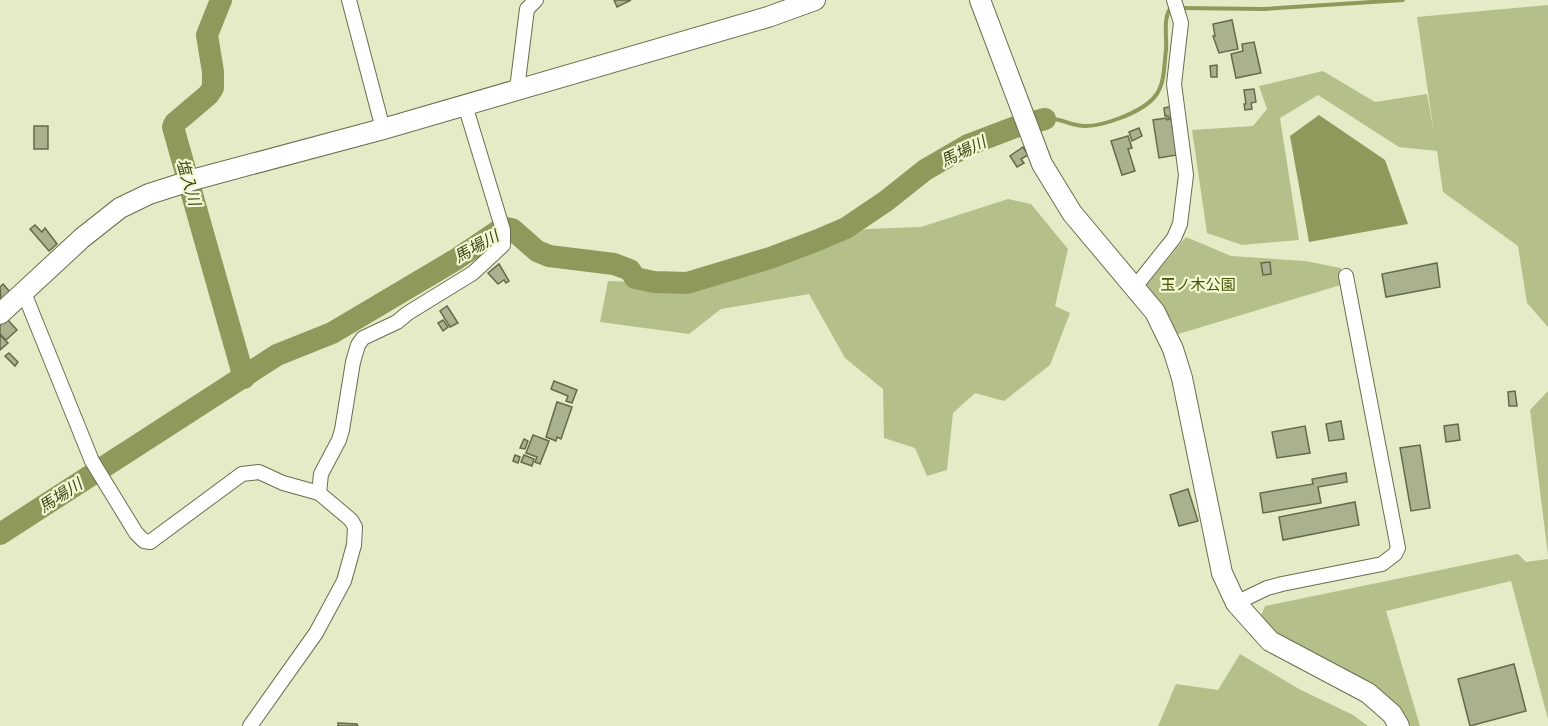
<svg xmlns="http://www.w3.org/2000/svg" width="1548" height="726" viewBox="0 0 1548 726" font-family="'PT Sans','Noto Sans JP',sans-serif">
  <style>
    .green { fill: #b5bf8a }
    .water { fill: #8f995b }
    .lines { fill: none; stroke-linecap: round; stroke-linejoin: round }
    .stream { stroke: #8f995b; stroke-width: 4 }
    .river { stroke: #8f995b; stroke-width: 22 }
    .building { fill: #aab18e; stroke: #656b4a; stroke-width: 1.5 }
    .street-casing { stroke: #696f4e; stroke-width: 16 }
    .secondary-casing { stroke: #696f4e; stroke-width: 22 }
    .street { stroke: #fff; stroke-width: 14 }
    .secondary { stroke: #fff; stroke-width: 20 }
    .labels { text-anchor: middle; stroke-width: 4.5; stroke-linejoin: round; paint-order: stroke }
    .park-label { font-size: 15px; fill: #4a5206; stroke: #f1f8d3 }
    .water-label { font-size: 16px; font-style: italic; fill: #414818; stroke: #f1f8d3 }
  </style>
  <rect width="100%" height="100%" fill="#e4ebc6"/>
  <!-- green -->
  <g class="green">
    <path d="M1548,5V327L1527,303L1518,246L1443,192L1437,151L1399,147L1318,95L1280,118L1299,240L1242,245L1207,233L1192,130L1253,126L1267,109L1259,86L1323,71L1375,102L1427,94L1434,133L1417,17Z"/>
    <path d="M1008,199L1031,204L1068,249L1055,306L1070,313L1050,365L1004,401L975,393L953,413L947,470L927,476L915,448L884,438L883,389L845,358L809,294L721,309L689,334L600,322L608,281L698,285L795,258L866,229L921,227Z"/>
    <path d="M1186,237L1231,256L1305,261L1341,268L1344,284L1175,335L1144,288Z"/>
    <path d="M1548,391V555L1530,410Z"/>
    <path d="M1518,554L1526,562L1548,559V719L1511,581L1386,611L1420,726H1408L1257,626L1265,606Z"/>
    <path d="M1240,654L1299,689L1353,715L1368,726H1158L1176,684L1218,690Z"/>
  </g>
  <!-- water -->
  <path class="water" d="M1319,115L1385,160L1408,224L1309,242L1290,136Z"/>
  <g class="lines">
    <!-- stream -->
    <g class="stream">
      <path d="M1181,8L1264,9L1403,0"/>
      <path d="M1045,119C1058,117 1065,123 1077,125C1097,130 1144,112 1156,95C1165,83 1164,64 1166,50C1167,38 1163,19 1170,9"/>
    </g>
    <!-- river -->
    <g class="river">
      <path d="M221,0L207,35L213,72V88L208,95L175,123L173,127L244,378"/>
      <path d="M0,534L277,355L332,333L455,260L498,231L506,228L512,229L537,251L549,256L614,264L630,270L635,278L654,282L687,283L770,258L818,240L846,228L886,201L925,170L968,145L1018,126L1045,119"/>
    </g>
  </g>
  <!-- building -->
  <g class="building">
    <path d="M614,0H631L617,7Z"/>
    <path d="M1232,20L1238,49L1219,53L1213,36H1215L1213,24Z"/>
    <path d="M1254,42L1261,73L1236,78L1231,54L1243,51L1242,44Z"/>
    <path d="M1217,65V77H1211L1210,66Z"/>
    <path d="M1254,89L1256,102L1251,103L1252,109L1245,110L1244,104H1246L1244,90Z"/>
    <path d="M1173,106L1175,117L1168,118V116H1165L1164,108Z"/>
    <path d="M1166,118L1167,120L1171,119L1177,155L1159,158L1153,120Z"/>
    <rect x="34" y="126" width="14" height="23"/>
    <path d="M1139,128L1142,136L1132,141L1129,132Z"/>
    <path d="M1128,136L1132,148L1128,149L1135,171L1122,175L1111,141Z"/>
    <path d="M1023,147L1028,155L1021,159L1024,163L1017,167L1010,156Z"/>
    <path d="M35,225L42,232L45,228L57,244L49,251L30,229Z"/>
    <path d="M1270,262L1271,274L1263,275L1261,263Z"/>
    <path d="M1437,263L1440,287L1386,297L1382,274Z"/>
    <path d="M499,264L509,281L506,283L504,280L498,284L488,273Z"/>
    <path d="M3,284L10,292L1,300L0,287Z"/>
    <path d="M447,306L458,323L450,327L440,311Z"/>
    <path d="M7,319L17,330L6,340L0,334V325Z"/>
    <path d="M443,320L448,327L443,331L438,323Z"/>
    <path d="M0,335L8,343L0,350Z"/>
    <path d="M9,353L18,362L15,366L5,356Z"/>
    <path d="M554,381L577,390L572,403L566,401L568,396L551,389Z"/>
    <path d="M1515,391L1517,406H1509L1508,392Z"/>
    <path d="M557,402L572,407L561,439L557,437L556,441L546,437Z"/>
    <path d="M1341,421L1344,439L1329,441L1326,424Z"/>
    <path d="M1458,424L1460,440L1446,442L1444,426Z"/>
    <path d="M1305,426L1310,453L1277,458L1272,432Z"/>
    <path d="M533,435L549,441L540,464L535,462L537,457L526,453Z"/>
    <path d="M524,439L528,441L525,449L520,448Z"/>
    <path d="M1420,445L1430,508L1411,511L1400,448Z"/>
    <path d="M515,455L520,457L518,463L513,461Z"/>
    <path d="M524,455L534,459L532,466L521,462Z"/>
    <path d="M1346,473L1347,482L1318,487L1321,503L1263,513L1260,493L1313,484L1312,479Z"/>
    <path d="M1188,489L1198,521L1179,526L1170,495Z"/>
    <path d="M1355,502L1359,525L1283,540L1279,517Z"/>
    <path d="M1514,664L1526,711L1470,726L1458,679Z"/>
    <path d="M338,723L357,724L358,726H338Z"/>
  </g>
  <g class="lines">
    <defs>
      <g id="street">
        <path d="M349,0L383,129"/>
        <path d="M517,89L527,9L536,0"/>
        <path d="M1135,287L1174,238L1180,224L1186,175L1174,84L1181,23L1174,0"/>
        <path d="M24,293L92,461L136,533L144,541L150,542L242,474L259,472L283,483L319,493"/>
        <path d="M1236,603L1267,588L1282,584L1382,564L1395,554L1398,548L1346,276"/>
        <path d="M250,726L316,633L344,581L354,545L355,527L351,520L319,493L321,474L339,440L342,430L353,362L358,345L363,338L397,322L408,313L473,273L503,245V230L465,105"/>
      </g>
      <g id="secondary">
        <path d="M980,0L1042,164L1072,213L1155,312L1173,349L1182,378L1222,573L1236,603L1270,641L1368,693L1392,714L1399,726"/>
        <path d="M0,314L82,238L120,208L149,194L196,179L383,129L768,17L815,0"/>
      </g>
    </defs>
    <!-- street casing -->
    <use href="#street" class="street-casing"/>
    <!-- secondary casing -->
    <use href="#secondary" class="secondary-casing"/>
    <!-- street -->
    <use href="#street" class="street"/>
    <!-- secondary -->
    <use href="#secondary" class="secondary"/>
  </g>
  <g class="labels">
    <!-- park labels -->
    <g class="park-label">
      <text x="1198" y="290">玉ノ木公園</text>
    </g>
    <!-- water labels -->
    <g class="water-label">
      <text transform="translate(963 151) rotate(-26)" y="6">馬場川</text>
      <text transform="translate(189 182) rotate(74)" y="6">塩入川</text>
      <text transform="translate(476 246) rotate(-29)" y="6">馬場川</text>
      <text transform="translate(60 495) rotate(-33)" y="6">馬場川</text>
    </g>
  </g>
</svg>
